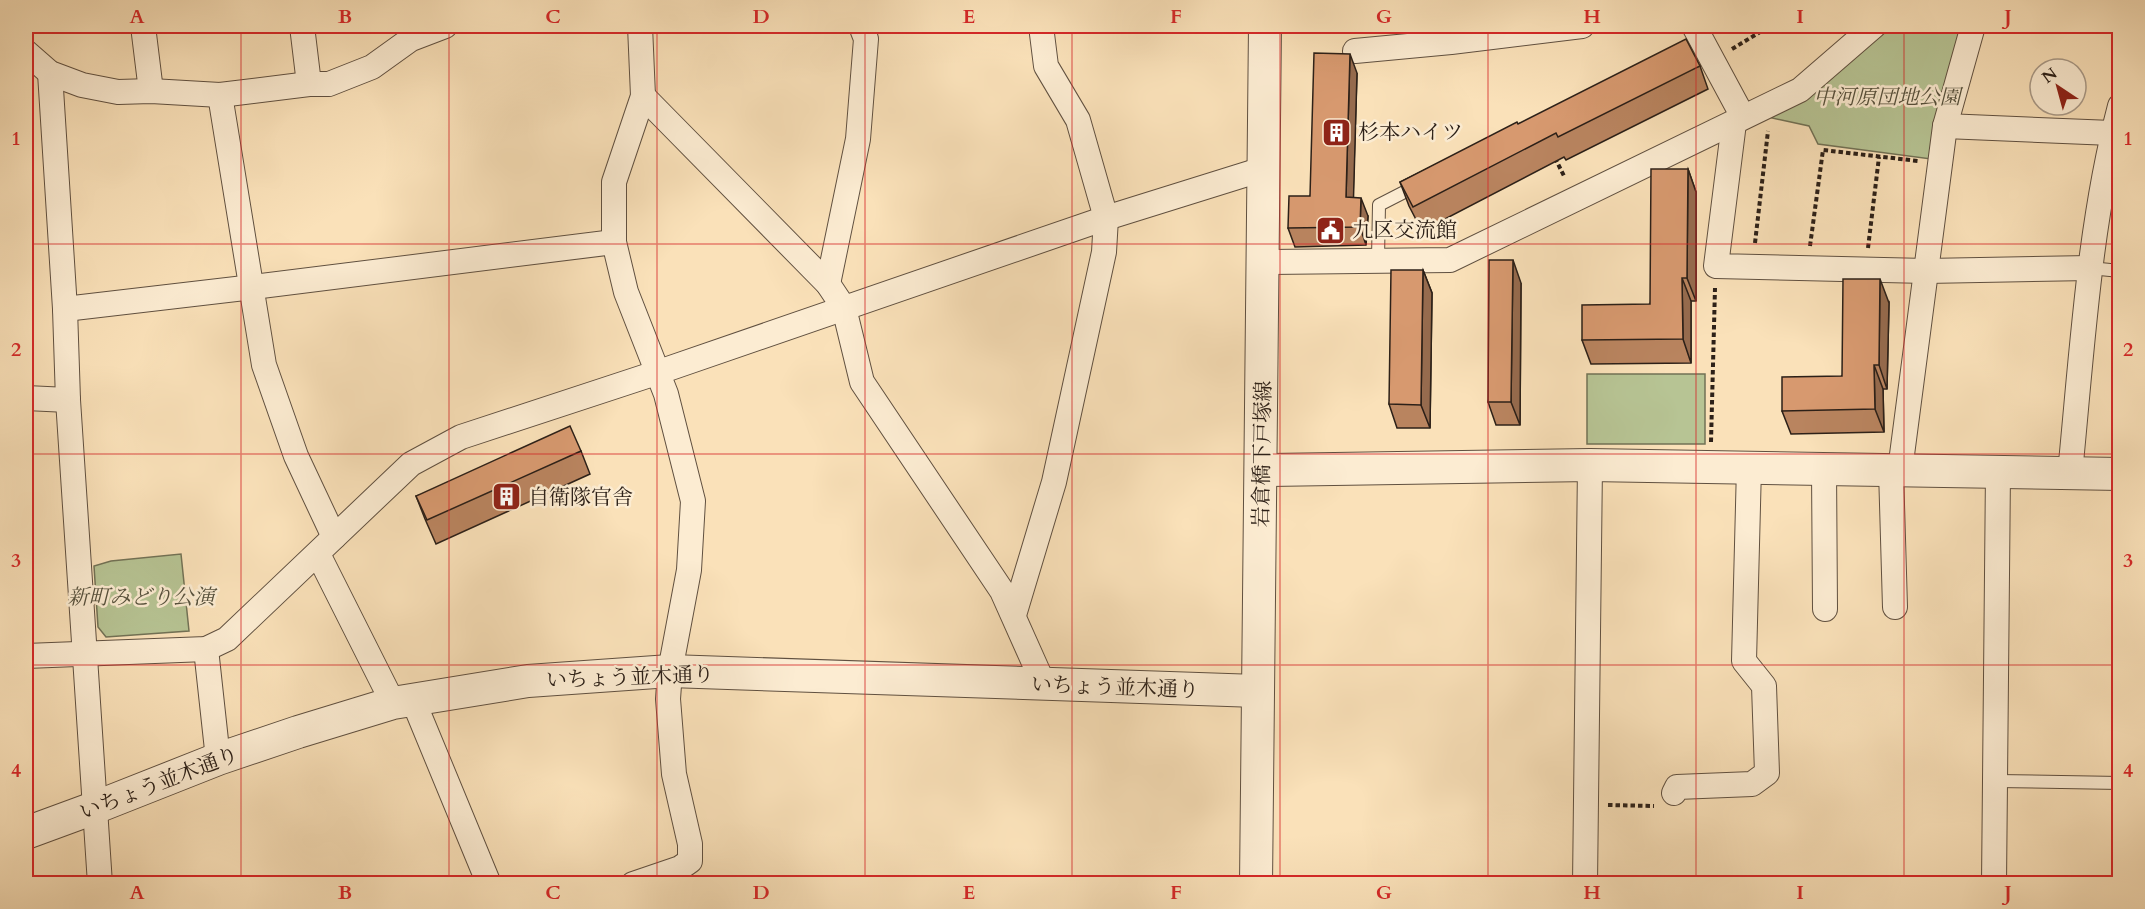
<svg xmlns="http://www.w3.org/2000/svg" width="2145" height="909" viewBox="0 0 2145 909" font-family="Cardo,'Noto Serif JP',serif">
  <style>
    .green { fill: #b7c494; stroke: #727256; stroke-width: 1.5 }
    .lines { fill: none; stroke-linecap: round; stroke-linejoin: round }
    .service-casing { stroke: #605040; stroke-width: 14 }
    .minor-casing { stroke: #605040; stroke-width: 26 }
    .tertiary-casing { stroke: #605040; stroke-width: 34 }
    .path { stroke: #2c2018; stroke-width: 4; stroke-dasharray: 4.5 3; stroke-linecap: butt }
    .service { stroke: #fcecd2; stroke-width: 12 }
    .minor { stroke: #fcecd2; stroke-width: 24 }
    .tertiary { stroke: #fcecd2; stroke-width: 32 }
    .wall { fill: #b9845f; stroke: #2c2018; stroke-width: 1.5 }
    .shaded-wall { fill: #966b4e; stroke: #2c2018; stroke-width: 1.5 }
    .building { fill: #d7996f; stroke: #2c2018; stroke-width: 1.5 }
    .grid { fill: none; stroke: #d62828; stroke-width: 1.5; stroke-opacity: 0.55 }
    .labels { text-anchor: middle; stroke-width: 5; stroke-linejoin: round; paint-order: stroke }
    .park-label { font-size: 21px; font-style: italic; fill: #56513d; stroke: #fcecd2 }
    .poi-label { font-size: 21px; fill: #2c2018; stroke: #fcecd2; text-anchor: start }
    .street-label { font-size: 21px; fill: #2c2018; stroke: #fcecd2 }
    .neatline { fill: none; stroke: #d62828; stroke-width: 2 }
    .grid-label { font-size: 20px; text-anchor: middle; font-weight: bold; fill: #d62828 }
  </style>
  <rect width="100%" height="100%" fill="#fae1b9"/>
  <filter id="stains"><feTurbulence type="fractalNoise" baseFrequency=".00333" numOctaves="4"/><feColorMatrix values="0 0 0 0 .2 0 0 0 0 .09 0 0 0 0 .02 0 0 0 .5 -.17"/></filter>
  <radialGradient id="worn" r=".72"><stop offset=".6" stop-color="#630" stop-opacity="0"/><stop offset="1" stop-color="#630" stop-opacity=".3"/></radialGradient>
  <!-- green -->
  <g class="green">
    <path d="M1890,26H1956L1962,35L1931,159L1818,144L1809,126L1772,118L1773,113L1806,93Z"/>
    <rect x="1587" y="374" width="118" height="70"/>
    <path d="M181,554L189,631L106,637L98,627L94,566L111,561Z"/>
  </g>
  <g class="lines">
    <defs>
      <g id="service">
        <path d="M1378,259L1379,205L1418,185"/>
        <path d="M2090,268L2120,271"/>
        <path d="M1996,781L2120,783"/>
      </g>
      <g id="minor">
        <path d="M143,26L151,91"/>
        <path d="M302,26L309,84"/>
        <path d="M1694,26L1743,117"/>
        <path d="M1355,51L1451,42L1582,26"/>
        <path d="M26,52L50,73L82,85L118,92L151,91L220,95L309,84H329L372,67L411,39L445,26"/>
        <path d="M50,73L65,309L68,400L100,884"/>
        <path d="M220,95L264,365L296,456L334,537"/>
        <path d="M643,96L828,284L844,308L862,382L1002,591L1044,685"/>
        <path d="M1734,123L1716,266L1926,271L2090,268"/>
        <path d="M1945,126L2112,133"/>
        <path d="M1264,262L1450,260L1800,90L1874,26"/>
        <path d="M828,284L858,139L866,39L861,26"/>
        <path d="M65,309L253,287L614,242"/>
        <path d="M26,398L68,400"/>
        <path d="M1824,469L1825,609"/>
        <path d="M1891,470L1895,607"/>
        <path d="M1900,470L1945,126L1973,26"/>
        <path d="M2070,473C2082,352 2089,224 2120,106"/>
        <path d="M318,554L393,703"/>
        <path d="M1014,615L1054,482L1104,252L1106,218L1078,120L1046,66L1041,26"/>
        <path d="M206,649L218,759"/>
        <path d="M26,656L206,649L227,639L411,464L461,437L659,372L1106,218L1263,169"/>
        <path d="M413,700L489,884"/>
        <path d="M1674,793L1677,787L1752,784L1767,773L1764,686L1744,661L1749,467"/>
        <path d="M633,884L680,868L690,861V844L674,774L668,699L670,671L689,570L693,501L666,394L626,292L614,242V182L643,96L640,26"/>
        <path d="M1585,884L1590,465"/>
        <path d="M1994,884L1998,471"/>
      </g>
      <g id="tertiary">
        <path d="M1262,470L1590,465L2120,474"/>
        <path d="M26,833L94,808L218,759L298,732L393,703L528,681L670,671L1257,691"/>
        <path d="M1256,884L1265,26"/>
      </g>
    </defs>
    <!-- service casing -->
    <use href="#service" class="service-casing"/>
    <!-- minor casing -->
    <use href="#minor" class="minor-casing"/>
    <!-- tertiary casing -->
    <use href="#tertiary" class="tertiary-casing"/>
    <!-- path -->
    <g class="path">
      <path d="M1732,49L1770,26"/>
      <path d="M1555,158L1565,178"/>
      <path d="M1755,243L1768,131"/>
      <path d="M1810,246L1823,150L1918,161"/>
      <path d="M1868,248L1879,157"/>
      <path d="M1711,442L1715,288"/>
      <path d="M1608,805L1654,806"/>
    </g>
    <!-- service -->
    <use href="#service" class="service"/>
    <!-- minor -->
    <use href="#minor" class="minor"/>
    <!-- tertiary -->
    <use href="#tertiary" class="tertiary"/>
  </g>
  <!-- wall -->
  <g class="wall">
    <path d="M1700,66L1708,89L1566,160L1564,157L1422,231L1409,206L1400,182L1518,124Z"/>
    <path d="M1357,73L1353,198L1368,216L1366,245L1295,247L1288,228L1310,196Z"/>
    <path d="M1688,169L1696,192V301H1691V363L1591,364L1582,340L1650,304Z"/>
    <path d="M1423,270L1432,293L1430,428H1397L1389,404Z"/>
    <path d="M1521,283L1520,425H1496L1488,402Z"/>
    <path d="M1889,303L1887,389H1883L1884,432L1791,434L1782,411L1842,376Z"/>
    <path d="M581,451L590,474L436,544L425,519L416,496Z"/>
  </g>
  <!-- shaded-wall -->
  <g class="shaded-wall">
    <path d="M1350,54L1357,73L1353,216L1346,197Z"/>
    <path d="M1688,169L1696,192V301L1687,278Z"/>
    <path d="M1361,198L1368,216L1366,245L1360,227Z"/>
    <path d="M1513,260L1521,283L1520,425L1511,402Z"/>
    <path d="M1423,270L1432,293L1430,428L1421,405Z"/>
    <path d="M1682,278L1691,301V363L1683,339Z"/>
    <path d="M1880,279L1889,303L1887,389L1879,365Z"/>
    <path d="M1874,365L1883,389L1884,432L1875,409Z"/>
  </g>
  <!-- building -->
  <g class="building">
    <path d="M1686,39L1700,66L1558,137L1556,133L1413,207L1400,182L1517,122L1518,124Z"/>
    <path d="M1314,53L1350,54L1346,197L1361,198L1360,227L1288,228L1289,196H1310Z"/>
    <path d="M1651,169H1688L1687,278H1682L1683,339L1582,340V305L1650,304Z"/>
    <path d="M1489,260H1513L1511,402H1488Z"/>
    <path d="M1391,270H1423L1421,405L1389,404Z"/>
    <path d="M1843,279H1880L1879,365H1874L1875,409L1782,411V377L1842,376Z"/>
    <path d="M570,426L581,451L427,520L416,496Z"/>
  </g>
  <!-- grid -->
  <path class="grid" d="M241,26V884M449,26V884M657,26V884M865,26V884M1072,26V884M1280,26V884M1488,26V884M1696,26V884M1904,26V884M26,244H2120M26,454H2120M26,665H2120"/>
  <!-- icons -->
  <defs>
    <symbol id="building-square" viewBox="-11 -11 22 22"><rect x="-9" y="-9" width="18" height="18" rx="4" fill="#8f2418" stroke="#fcecd2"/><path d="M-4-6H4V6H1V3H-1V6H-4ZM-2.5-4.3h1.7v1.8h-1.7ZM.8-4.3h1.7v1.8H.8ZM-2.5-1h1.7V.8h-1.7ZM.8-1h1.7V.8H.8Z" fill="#fff"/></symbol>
    <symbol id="civic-square" viewBox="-11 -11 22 22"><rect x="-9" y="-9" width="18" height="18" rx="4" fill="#8f2418" stroke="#fcecd2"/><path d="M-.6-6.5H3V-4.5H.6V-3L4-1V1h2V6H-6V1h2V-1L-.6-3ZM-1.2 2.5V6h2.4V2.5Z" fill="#fff"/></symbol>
  </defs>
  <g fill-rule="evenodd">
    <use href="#building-square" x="1320" y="116" width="33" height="33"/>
    <use href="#civic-square" x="1314" y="214" width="33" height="33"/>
    <use href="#building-square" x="490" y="480" width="33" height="33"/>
  </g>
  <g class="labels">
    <!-- park labels -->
    <g class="park-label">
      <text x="1887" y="104">中河原団地公園</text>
      <text x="141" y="604">新町みどり公演</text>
    </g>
    <!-- poi labels -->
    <g class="poi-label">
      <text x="1358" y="139">杉本ハイツ</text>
      <text x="1352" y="237">九区交流館</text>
      <text x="528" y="504">自衛隊官舎</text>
    </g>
    <!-- street labels -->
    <g class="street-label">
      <text transform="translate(1262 454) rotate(-89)" y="7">岩倉橋下戸塚線</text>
      <text transform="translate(630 677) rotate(-2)" y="7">いちょう並木通り</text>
      <text transform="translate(1115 687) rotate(2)" y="7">いちょう並木通り</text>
      <text transform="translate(159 783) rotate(-21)" y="7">いちょう並木通り</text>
    </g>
  </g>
  <!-- margin -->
  <rect width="2145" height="909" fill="none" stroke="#fae1b9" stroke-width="66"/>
  <!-- north arrow -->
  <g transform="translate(2058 87) rotate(324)"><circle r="28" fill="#fcecd2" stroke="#a99a88" stroke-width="1.5"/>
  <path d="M0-4.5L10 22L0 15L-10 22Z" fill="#8f2418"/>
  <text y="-9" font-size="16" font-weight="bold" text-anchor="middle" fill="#2c2018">N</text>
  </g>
  <rect x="33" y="33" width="2079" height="843" class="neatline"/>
  <g class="grid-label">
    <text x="137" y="23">A</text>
    <text x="345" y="23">B</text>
    <text x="553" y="23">C</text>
    <text x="761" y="23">D</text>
    <text x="969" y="23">E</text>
    <text x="1176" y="23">F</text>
    <text x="1384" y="23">G</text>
    <text x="1592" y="23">H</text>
    <text x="1800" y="23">I</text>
    <text x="2008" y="23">J</text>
    <text x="16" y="145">1</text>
    <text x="2128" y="145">1</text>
    <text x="16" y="356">2</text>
    <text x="2128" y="356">2</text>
    <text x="16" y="567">3</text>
    <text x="2128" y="567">3</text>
    <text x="16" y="777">4</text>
    <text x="2128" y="777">4</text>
    <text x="137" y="899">A</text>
    <text x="345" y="899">B</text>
    <text x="553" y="899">C</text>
    <text x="761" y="899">D</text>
    <text x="969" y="899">E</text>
    <text x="1176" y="899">F</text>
    <text x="1384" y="899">G</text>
    <text x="1592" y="899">H</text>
    <text x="1800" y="899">I</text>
    <text x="2008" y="899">J</text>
  </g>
  <rect width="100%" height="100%" filter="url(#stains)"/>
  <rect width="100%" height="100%" fill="url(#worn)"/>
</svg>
